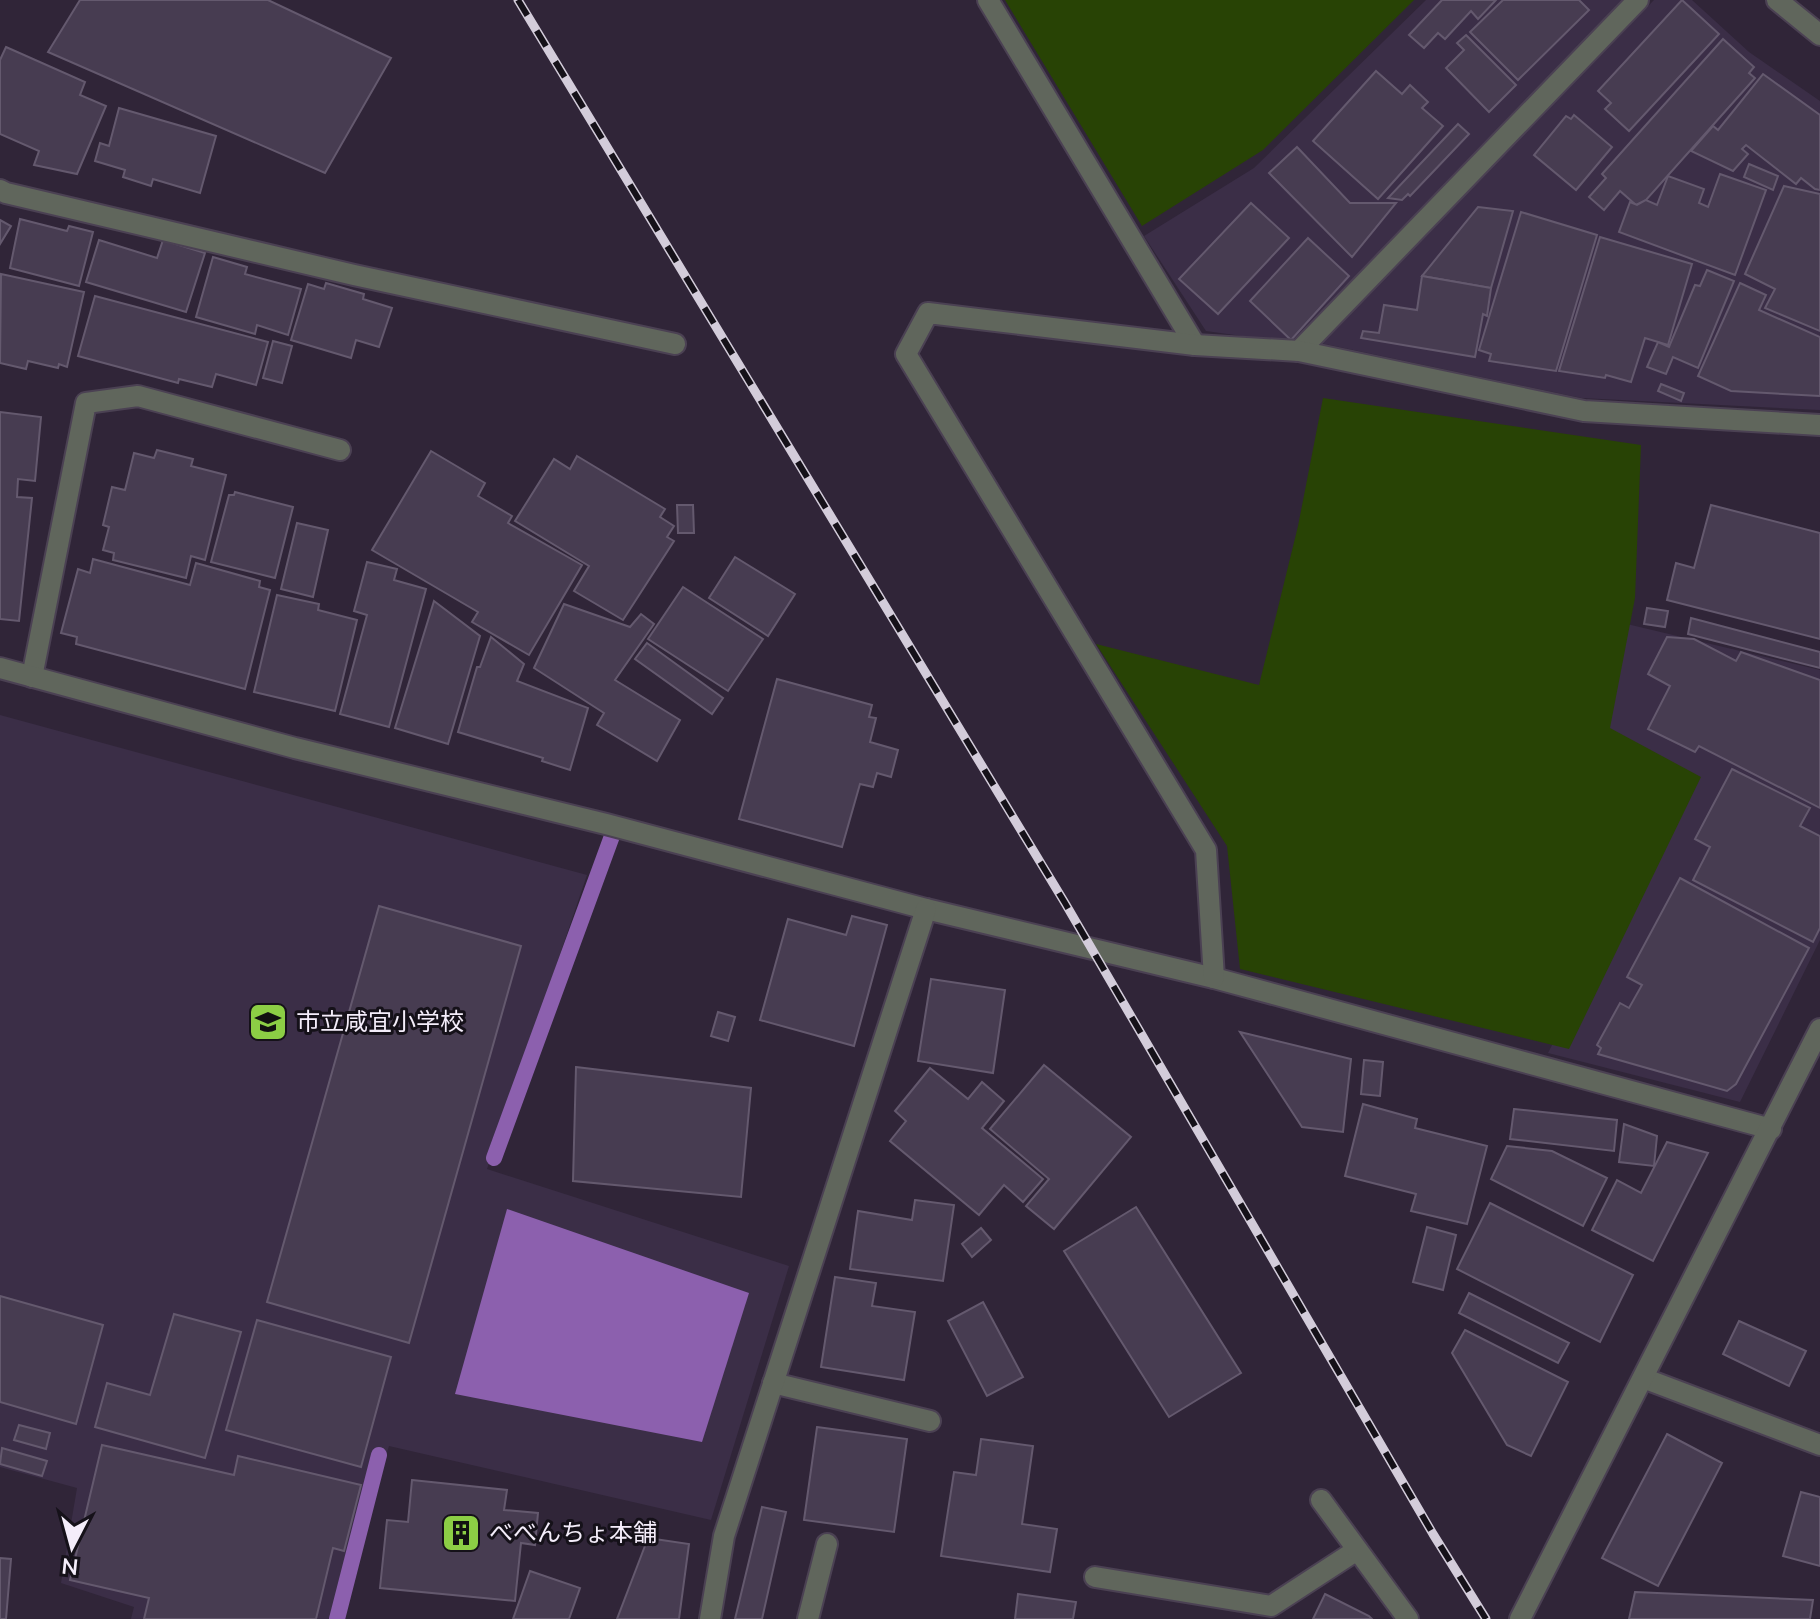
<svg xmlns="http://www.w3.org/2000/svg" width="1820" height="1619" viewBox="0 0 1820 1619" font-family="Mulish,'Noto Sans JP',sans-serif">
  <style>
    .built { fill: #3b2e47 }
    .green { fill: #284305 }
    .water { fill: #8c60ae }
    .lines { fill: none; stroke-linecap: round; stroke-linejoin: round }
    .stream { stroke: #8c60ae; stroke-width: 16 }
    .building { fill: #473c51; stroke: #64596e; stroke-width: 2 }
    .service-casing { stroke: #4b4153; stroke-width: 24 }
    .minor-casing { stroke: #4b4153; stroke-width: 24 }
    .tertiary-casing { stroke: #4b4153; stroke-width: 24 }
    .service { stroke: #60665c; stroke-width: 20 }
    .minor { stroke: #60665c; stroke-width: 20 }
    .tertiary { stroke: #60665c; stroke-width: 20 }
    .rail-casing { stroke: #d3ccda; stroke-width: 9 }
    .rail { stroke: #151119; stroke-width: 6; stroke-dasharray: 18; stroke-linecap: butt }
    .labels { text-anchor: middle; stroke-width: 6; stroke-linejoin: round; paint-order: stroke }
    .poi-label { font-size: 24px; fill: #f4edfa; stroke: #151119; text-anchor: start }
  </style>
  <rect width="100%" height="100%" fill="#302538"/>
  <!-- built -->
  <g class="built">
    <path d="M1426,0H1626L1298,344L1206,331L1144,236L1254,168Z"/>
    <path d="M1654,0H1692L1749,52L1820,101V410L1581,398L1320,343Z"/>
    <path d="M1627,624L1820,670V940L1740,1102L1548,1053L1687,779L1600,734Z"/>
    <path d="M0,715L587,875L487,1169L789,1266L711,1520L389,1446L332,1619H131L134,1607L61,1583L77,1488L0,1467Z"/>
  </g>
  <!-- green -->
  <g class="green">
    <path d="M1005,0H1414L1263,150L1142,226Z"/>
    <path d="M1323,398L1641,445L1635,598L1610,728L1701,777L1569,1049L1240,969L1227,846L1096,644L1259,685L1298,526Z"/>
  </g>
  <!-- water -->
  <path class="water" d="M507,1209L749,1293L702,1442L455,1394Z"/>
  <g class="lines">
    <!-- stream -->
    <g class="stream">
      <path d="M494,1158L612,836"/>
      <path d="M337,1619L379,1455"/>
    </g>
  </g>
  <!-- building -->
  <g class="building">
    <path d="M80,0H268L391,58L325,173L48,52Z"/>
    <path d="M1442,0H1496L1478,19L1471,11L1445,39L1438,33L1424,48L1409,35Z"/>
    <path d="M1503,0H1579L1589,10L1518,80L1470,32Z"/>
    <path d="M1682,0L1719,34L1629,131L1605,109L1611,103L1598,91Z"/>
    <path d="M1466,35L1516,85L1489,112L1446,68L1464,50L1457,43Z"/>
    <path d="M1723,39L1754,67L1749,73L1755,78L1646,200L1636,205L1620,191L1604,210L1589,197L1606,178L1602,174Z"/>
    <path d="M6,47L85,82L80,95L106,106L77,174L34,165L39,151L0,134V60Z"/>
    <path d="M1376,71L1402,94L1410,85L1428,102L1422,108L1443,126L1378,199L1313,141Z"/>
    <path d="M1763,74L1820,115V190L1815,189L1801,178L1796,184L1746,145L1742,149L1748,154L1733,171L1691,151L1713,126L1718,130Z"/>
    <path d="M119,108L216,136L200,193L153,179L151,186L123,177L125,170L95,161L100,143L109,146Z"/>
    <path d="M1574,115L1612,147L1576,190L1534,155L1566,116L1571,119Z"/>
    <path d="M1458,124L1469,134L1410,196L1408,194L1402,200L1388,198Z"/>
    <path d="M1297,147L1350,203H1396L1352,257L1269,173Z"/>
    <path d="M1749,164L1778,176L1773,190L1744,177Z"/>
    <path d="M1720,174L1766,190L1735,275L1619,232L1630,202L1637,205L1646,200L1657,205L1668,176L1704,189L1699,203L1708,207Z"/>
    <path d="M1784,186L1820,194V331L1765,308L1775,289L1745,274Z"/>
    <path d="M1251,203L1289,238L1218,314L1179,279Z"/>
    <path d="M1478,207L1513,211L1491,288L1422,276Z"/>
    <path d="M1521,212L1597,235L1556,371L1489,361L1491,354L1479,350Z"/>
    <path d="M20,219L67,231L69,226L93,232L79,286L10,268Z"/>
    <path d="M0,220L11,226L0,244Z"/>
    <path d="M1600,237L1692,264L1668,345L1645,338L1631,382L1606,375L1605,378L1559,371Z"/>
    <path d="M1308,238L1349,276L1291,340L1250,301Z"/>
    <path d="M99,240L157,258L163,240L205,253L186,312L86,282Z"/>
    <path d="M213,257L247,267L245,274L301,289L288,335L257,325L255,334L196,317Z"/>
    <path d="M1707,270L1734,281L1698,368L1673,357L1666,374L1647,367L1658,342L1669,347L1695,285L1700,286Z"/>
    <path d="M1,274L84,292L67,367L59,364L58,368L28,361L26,369L0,363Z"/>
    <path d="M1422,276L1491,288L1487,316L1483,314L1475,357L1361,338L1363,331L1379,333L1384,305L1417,310Z"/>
    <path d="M326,283L364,294L363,299L392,308L379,347L356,340L351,358L291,340L308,284L324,289Z"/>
    <path d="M1740,283L1766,295L1759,310L1820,337V396L1731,391L1698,376Z"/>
    <path d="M95,296L268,342L256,385L216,374L212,387L179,379L178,383L78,356Z"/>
    <path d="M273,341L292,346L282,383L263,378Z"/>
    <path d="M1661,384L1684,393L1681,401L1658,391Z"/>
    <path d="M0,412L41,417L35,481L18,479L17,497L32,498L19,621L0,619Z"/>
    <path d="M157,450L193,459L191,466L226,475L205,560L191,556L186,578L113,560L114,553L103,550L109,527L103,525L112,487L125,490L134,453L154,458Z"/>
    <path d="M431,451L485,483L478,496L512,516L508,523L582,565L529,655L472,622L478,612L372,550Z"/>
    <path d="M577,456L665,509L660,517L674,526L667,537L674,541L623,620L574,591L589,566L515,521L554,459L570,469Z"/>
    <path d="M235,492L293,507L275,578L211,562L229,495H234Z"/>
    <path d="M677,505H693L694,533H678Z"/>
    <path d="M1711,505L1820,533V639L1667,600L1676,563L1694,568Z"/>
    <path d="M297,523L328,530L313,597L281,589Z"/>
    <path d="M735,557L795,594L768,636L709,598Z"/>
    <path d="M93,559L190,585L196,563L260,581L259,587L270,590L245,689L76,644L77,637L61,633L78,569L90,573Z"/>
    <path d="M367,562L397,569L394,580L426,589L389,727L340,714L367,615L354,611Z"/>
    <path d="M683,587L763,639L728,691L648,639Z"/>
    <path d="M277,595L319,604L318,610L357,620L335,711L254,692Z"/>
    <path d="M434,601L480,636L448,744L395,728Z"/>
    <path d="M564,604L630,627L641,614L654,624L615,680L680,720L657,761L597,725L604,713L534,668Z"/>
    <path d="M1647,608L1668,611L1665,627L1644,624Z"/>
    <path d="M1691,618L1820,652V668L1688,634Z"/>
    <path d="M491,637L524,664L517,681L588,708L570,770L542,761L543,758L458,732L477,667H480Z"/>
    <path d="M1667,637L1694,639L1736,661L1741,652L1820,680V808L1699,746L1695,752L1648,729L1670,686L1648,674Z"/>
    <path d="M647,643L723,698L712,714L635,659Z"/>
    <path d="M777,679L872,705L869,717L876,718L870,742L898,750L891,777L877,773L873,787L860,784L842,847L739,819Z"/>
    <path d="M1732,769L1810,808L1800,826L1820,836V928L1813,942L1693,880L1710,847L1695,839Z"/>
    <path d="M1680,878L1809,948L1736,1084L1727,1091L1598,1054L1601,1048L1597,1045L1620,1003L1629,1008L1642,985L1627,977Z"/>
    <path d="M379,906L521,946L409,1343L267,1302Z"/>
    <path d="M852,916L887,925L854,1046L760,1020L788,919L846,935Z"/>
    <path d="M931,979L1005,990L993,1073L918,1061Z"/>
    <path d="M718,1012L735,1017L728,1041L711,1036Z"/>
    <path d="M1240,1032L1351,1059L1343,1132L1302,1127Z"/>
    <path d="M1364,1060L1383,1062L1380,1096L1361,1094Z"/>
    <path d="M1044,1065L1131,1137L1054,1229L1026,1206L1049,1179L990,1129Z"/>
    <path d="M576,1067L751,1088L741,1197L573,1181Z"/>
    <path d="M930,1068L968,1099L982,1082L1004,1101L982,1128L1043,1179L1023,1202L1004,1185L979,1215L890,1141L906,1121L895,1111Z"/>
    <path d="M1363,1104L1417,1119L1415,1128L1487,1146L1467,1224L1411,1211L1416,1194L1345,1176Z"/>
    <path d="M1514,1109L1617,1120L1614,1151L1510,1139Z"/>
    <path d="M1624,1124L1657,1136L1654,1166L1619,1162Z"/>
    <path d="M1667,1142L1708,1153L1653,1261L1592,1230L1617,1180L1641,1193Z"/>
    <path d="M1507,1146L1552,1151L1607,1178L1583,1226L1491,1179Z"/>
    <path d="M915,1200L954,1205L943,1281L850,1269L858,1211L912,1220Z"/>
    <path d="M1490,1203L1633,1275L1600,1342L1457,1269Z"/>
    <path d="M1136,1207L1241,1373L1169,1417L1064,1251Z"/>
    <path d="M1427,1227L1456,1235L1443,1290L1413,1282Z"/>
    <path d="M981,1228L991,1240L972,1257L962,1244Z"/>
    <path d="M835,1277L876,1283L872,1306L915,1312L904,1380L821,1367Z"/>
    <path d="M1469,1293L1569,1343L1558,1363L1459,1313Z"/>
    <path d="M0,1296L103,1325L76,1424L0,1402Z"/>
    <path d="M983,1302L1023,1377L987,1396L948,1321Z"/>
    <path d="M174,1314L241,1332L205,1458L95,1427L107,1383L150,1395Z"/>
    <path d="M257,1320L391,1357L361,1467L226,1430Z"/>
    <path d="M1739,1321L1806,1351L1789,1386L1723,1354Z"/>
    <path d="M1465,1330L1568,1382L1531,1456L1507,1445L1452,1353Z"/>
    <path d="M19,1425L50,1433L46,1449L14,1440Z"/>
    <path d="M817,1427L907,1439L894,1532L804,1520Z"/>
    <path d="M1667,1434L1722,1463L1658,1586L1602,1558Z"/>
    <path d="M981,1439L1033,1446L1022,1524L1057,1529L1050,1572L941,1556L954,1472L976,1475Z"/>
    <path d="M102,1445L234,1475L238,1456L361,1485L344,1551L333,1548L316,1619H144L149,1598L70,1580Z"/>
    <path d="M2,1448L47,1461L42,1476L0,1464Z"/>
    <path d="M412,1480L507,1490L504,1510L538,1513L535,1545L521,1543L515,1601L380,1588L387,1520L408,1522Z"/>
    <path d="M1801,1492L1820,1497V1566L1783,1556Z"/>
    <path d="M762,1507L786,1512L762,1619H735Z"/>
    <path d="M648,1538L689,1544L679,1619H617Z"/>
    <path d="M0,1558L11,1559L6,1619H0Z"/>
    <path d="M530,1571L580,1588L569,1619H513Z"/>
    <path d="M1635,1592L1813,1600L1810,1619H1629Z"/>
    <path d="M1018,1594L1076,1602L1073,1619H1015Z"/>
    <path d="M1325,1594L1369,1616L1372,1619H1313Z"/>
  </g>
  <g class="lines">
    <defs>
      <g id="service">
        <path d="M32,677L86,403L138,396L340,450"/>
        <path d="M1095,1577L1271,1606L1357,1550"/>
        <path d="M808,1619L827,1544"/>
      </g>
      <g id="minor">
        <path d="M988,0L1195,345"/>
        <path d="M0,190L6,193L354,275L675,344"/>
        <path d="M1299,351L1638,0"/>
        <path d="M0,668L295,748L606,824L926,909L1214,978L1771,1129"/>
        <path d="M1214,978L1206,850L906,354L928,313L1195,345L1299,351L1584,411L1820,425"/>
        <path d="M1643,1378L1820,1445"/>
        <path d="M773,1383L930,1421"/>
        <path d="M1321,1500L1408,1619"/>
        <path d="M710,1619L724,1536L926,909"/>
        <path d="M1520,1619L1820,1029"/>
      </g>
      <path id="tertiary" d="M1777,0L1820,35"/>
    </defs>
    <!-- service casing -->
    <use href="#service" class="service-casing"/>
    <!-- minor casing -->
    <use href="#minor" class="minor-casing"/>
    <!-- tertiary casing -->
    <use href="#tertiary" class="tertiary-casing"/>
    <!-- service -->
    <use href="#service" class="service"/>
    <!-- minor -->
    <use href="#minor" class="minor"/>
    <!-- tertiary -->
    <use href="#tertiary" class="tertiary"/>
    <defs>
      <path id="rail" d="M518,0L1065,903L1433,1534L1486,1619"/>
    </defs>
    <!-- rail casing -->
    <use href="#rail" class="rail-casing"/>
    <!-- rail -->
    <use href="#rail" class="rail"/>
  </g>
  <!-- icons -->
  <defs>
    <symbol id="school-square" viewBox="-11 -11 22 22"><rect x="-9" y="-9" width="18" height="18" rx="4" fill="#8cce45" stroke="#151119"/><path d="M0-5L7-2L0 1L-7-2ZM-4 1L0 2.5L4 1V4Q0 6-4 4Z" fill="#111"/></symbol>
    <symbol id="building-square" viewBox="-11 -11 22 22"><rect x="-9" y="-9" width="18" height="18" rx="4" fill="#8cce45" stroke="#151119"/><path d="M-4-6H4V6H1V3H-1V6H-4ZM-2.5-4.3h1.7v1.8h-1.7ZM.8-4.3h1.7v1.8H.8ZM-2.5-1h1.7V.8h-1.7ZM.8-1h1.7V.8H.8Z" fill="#111"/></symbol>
  </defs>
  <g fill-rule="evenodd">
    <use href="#school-square" x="246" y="1000" width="44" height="44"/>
    <use href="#building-square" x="439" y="1511" width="44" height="44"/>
  </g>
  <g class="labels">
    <!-- poi labels -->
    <g class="poi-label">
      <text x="296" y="1030">市立咸宜小学校</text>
      <text x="489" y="1541">べべんちょ本舗</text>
    </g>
  </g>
  <!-- north arrow -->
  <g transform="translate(72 1547) rotate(186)" stroke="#151119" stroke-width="6" paint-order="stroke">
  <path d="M0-6L14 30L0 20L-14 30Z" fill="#f4edfa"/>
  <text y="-12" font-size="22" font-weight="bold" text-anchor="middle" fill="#f4edfa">N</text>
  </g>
</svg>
